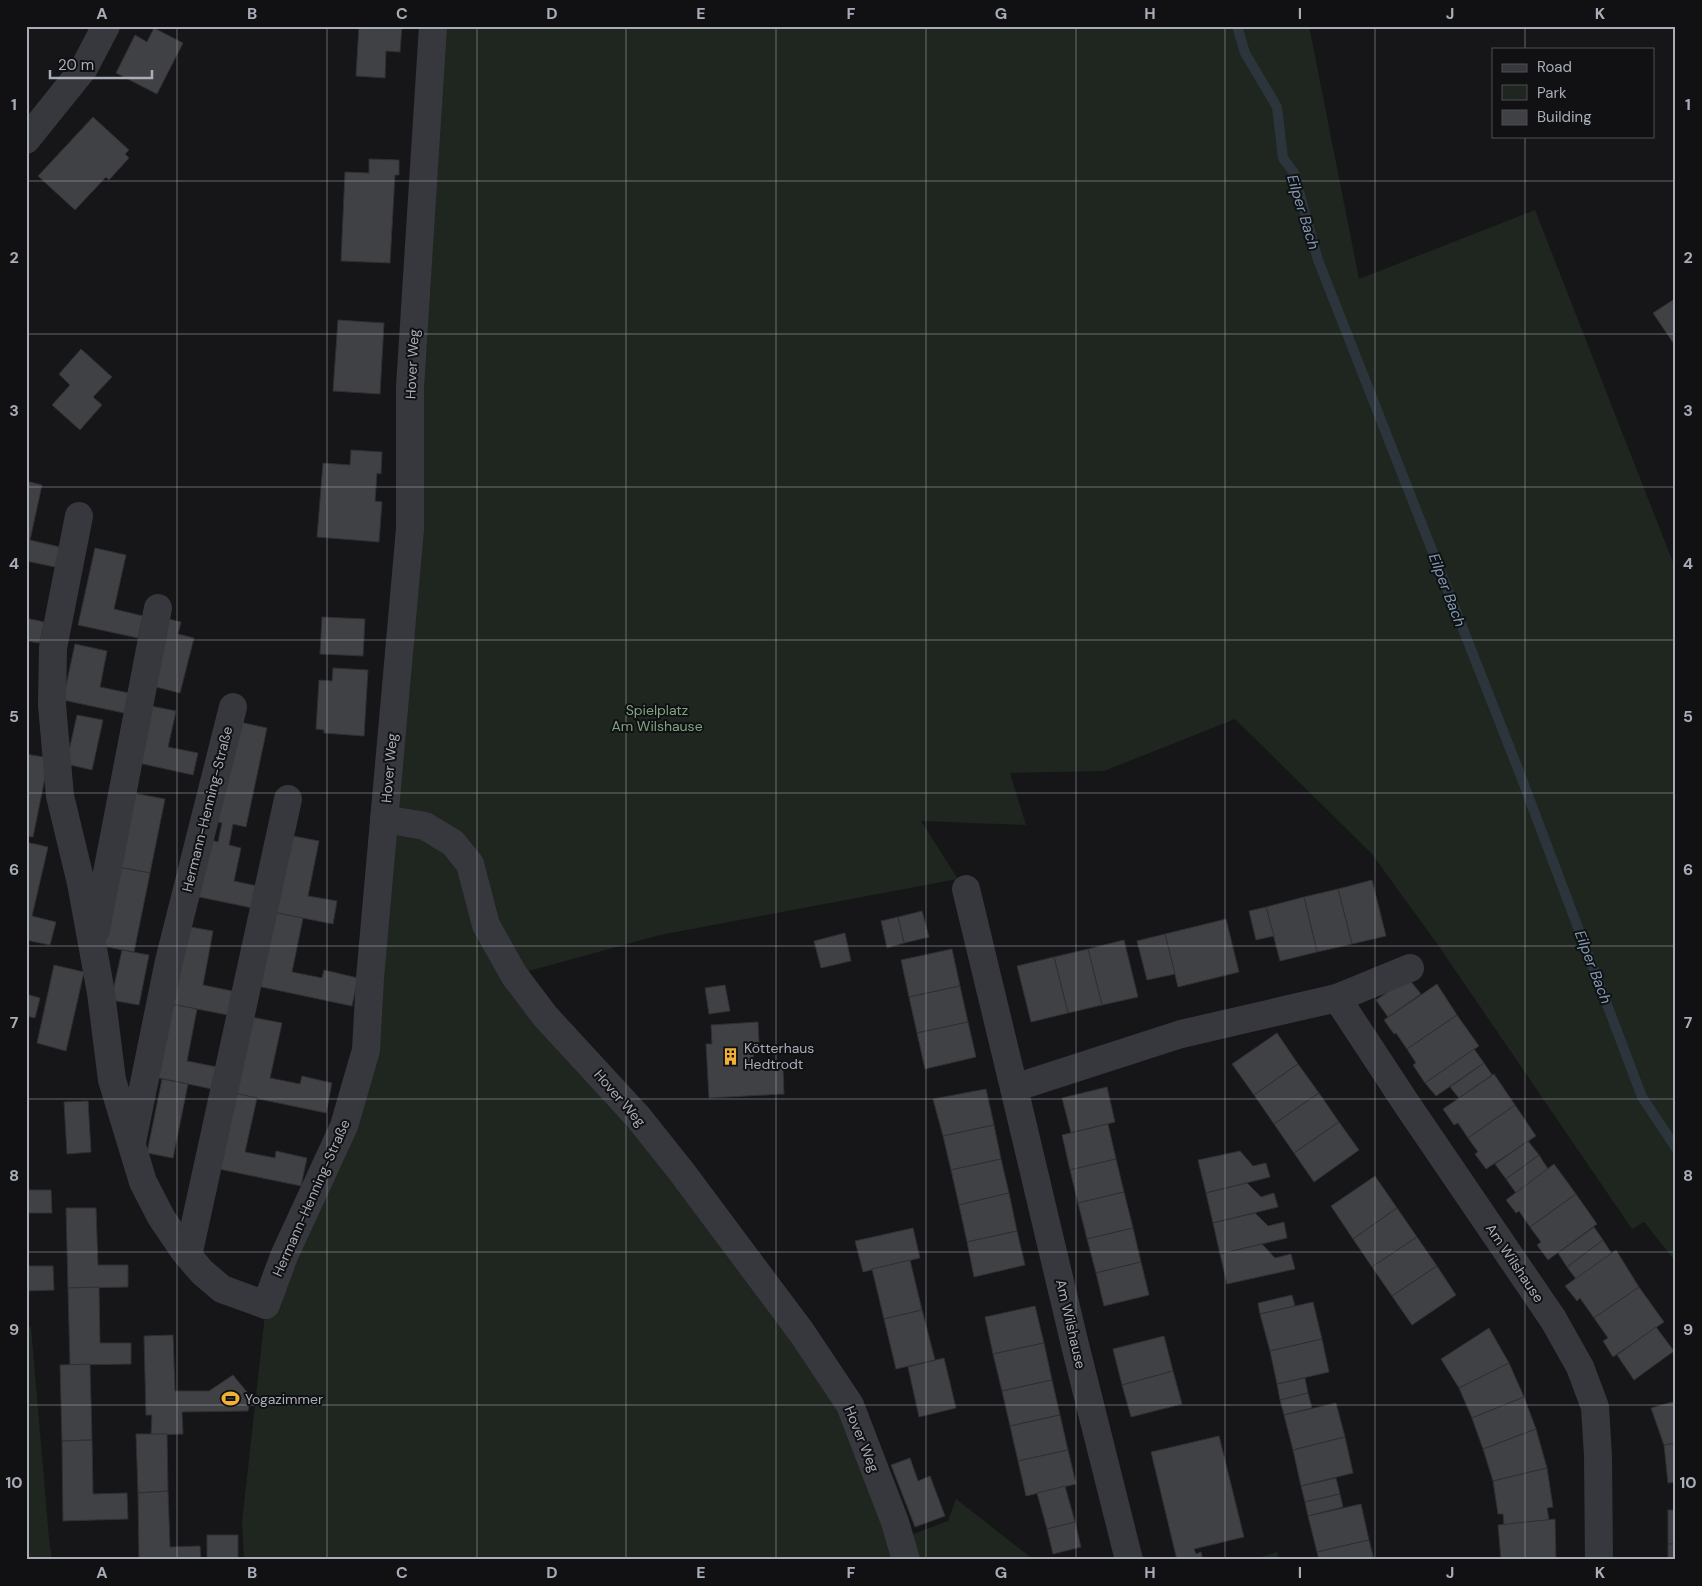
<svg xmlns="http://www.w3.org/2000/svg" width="1702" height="1586" viewBox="0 0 1702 1586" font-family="'DM Sans',sans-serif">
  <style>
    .green { fill: #1e261f }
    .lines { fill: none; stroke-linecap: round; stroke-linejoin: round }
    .stream { stroke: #2c353c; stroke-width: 10 }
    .building { fill: #404145; stroke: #303034 }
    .street { stroke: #37383d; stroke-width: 28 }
    .grid { fill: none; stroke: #a8adb8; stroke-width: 1; stroke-opacity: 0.55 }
    .labels { text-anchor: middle; stroke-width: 4; stroke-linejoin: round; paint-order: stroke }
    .street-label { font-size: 14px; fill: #a8adb8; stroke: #111113 }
    .park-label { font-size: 14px; fill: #7fa381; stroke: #111113 }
    .poi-label { font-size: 14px; fill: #a8adb8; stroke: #111113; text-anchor: start }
    .water-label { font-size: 15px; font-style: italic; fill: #7f9bb3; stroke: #111113 }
    .neatline { fill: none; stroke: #a8adb8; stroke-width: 2 }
    .grid-label { font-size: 16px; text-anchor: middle; font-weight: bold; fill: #a8adb8 }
  </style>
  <rect width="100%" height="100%" fill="#161618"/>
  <!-- green -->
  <g class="green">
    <path d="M433,26H1309L1359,279L1535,210L1676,570V1262L1644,1222L1632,1229L1438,945L1372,854L1235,719L1104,771L1010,773L1026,825L921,821L958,879L660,935L514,975L802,1333L900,1539L948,1521L956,1499L1034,1560H244L242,1523L266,1305L366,1050Z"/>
    <path d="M31,1327L49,1538L52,1560H26V1328Z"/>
    <path d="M1277,1552L1279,1560H1252Z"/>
  </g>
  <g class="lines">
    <!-- stream -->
    <path class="stream" d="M1237,26L1245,53L1277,107L1283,158L1294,173L1318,260L1520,774L1642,1097L1676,1148"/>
  </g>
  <!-- building -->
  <g class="building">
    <path d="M359,26H402L400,52L386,51L385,78L356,76Z"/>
    <path d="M154,28L183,43L157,94L116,73L135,35L147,42Z"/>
    <path d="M93,117L129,150L125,154L129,158L109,180L106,177L75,210L38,176Z"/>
    <path d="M369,159L399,160V175H395L390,263L341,261L345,172L369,173Z"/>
    <path d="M1676,298V347L1653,313Z"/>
    <path d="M338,320L384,323L380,394L333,391Z"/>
    <path d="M81,349L112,377L93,397L102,405L80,430L52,405L70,385L59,374Z"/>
    <path d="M351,450L382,452L381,474L377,473L375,501L382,502L379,542L317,537L323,463L350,465Z"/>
    <path d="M26,481L42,485L30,540L60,547L55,567L26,561Z"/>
    <path d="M95,548L126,555L114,609L143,616L138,638L78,625Z"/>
    <path d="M322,617L365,619L363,656L320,654Z"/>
    <path d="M26,618L44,622L40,643L26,641Z"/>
    <path d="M165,618L181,622L178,634L194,638L180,693L148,685Z"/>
    <path d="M75,644L107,651L100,687L129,693L124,713L63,700Z"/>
    <path d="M333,668L368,670L364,736L324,733V730L316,729L319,680L332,681Z"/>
    <path d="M146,705L176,711L168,747L198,753L193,775L134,762Z"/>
    <path d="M77,715L103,720L92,770L66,764Z"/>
    <path d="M235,721L267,728L246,827L233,824L229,845L241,848L234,881L262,887L257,909L199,897L211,840L218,842L222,823L213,821Z"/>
    <path d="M26,754L49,758L33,837L26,836Z"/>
    <path d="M133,793L165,799L150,873L118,867Z"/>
    <path d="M288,835L319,841L308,896L337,901L333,924L272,912Z"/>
    <path d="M26,842L48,847L32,916L56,922L50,945L26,940Z"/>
    <path d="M118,867L150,873L134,952L102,946Z"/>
    <path d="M1372,880L1386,936L1352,944L1338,889Z"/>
    <path d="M1338,889L1352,944L1317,952L1304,897Z"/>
    <path d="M1304,897L1317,952L1280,961L1266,907Z"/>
    <path d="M1266,907L1274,936L1256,940L1249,911Z"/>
    <path d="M922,911L929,937L904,943L898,917Z"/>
    <path d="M272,912L303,918L292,972L322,978L324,970L358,978L352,1006L257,986Z"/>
    <path d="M898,917L904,943L887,948L881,921Z"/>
    <path d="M1226,919L1239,972L1178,987L1165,934Z"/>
    <path d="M185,926L213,931L203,985L232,991L228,1015L171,1004Z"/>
    <path d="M845,933L851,961L821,968L814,941Z"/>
    <path d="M1165,934L1175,974L1147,980L1137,941Z"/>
    <path d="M1124,940L1138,997L1102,1005L1088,949Z"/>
    <path d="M952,949L960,986L909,997L901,960Z"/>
    <path d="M1088,949L1102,1005L1068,1013L1054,957Z"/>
    <path d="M122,950L149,955L139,1005L111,1000Z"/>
    <path d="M1054,957L1068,1013L1031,1022L1017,966Z"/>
    <path d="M54,965L84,972L66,1051L37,1043Z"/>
    <path d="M1408,978L1421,994L1388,1017L1376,1000Z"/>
    <path d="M1437,984L1457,1015L1407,1049L1396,1033L1394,1034L1384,1020Z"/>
    <path d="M725,985L730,1011L709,1014L705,988Z"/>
    <path d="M960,986L968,1022L917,1033L909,997Z"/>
    <path d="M26,994L40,998L35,1018L26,1016Z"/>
    <path d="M171,1004L197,1009L187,1061L217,1067L212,1089L154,1077Z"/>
    <path d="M1457,1015L1479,1046L1425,1083L1413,1065L1416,1063L1407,1049Z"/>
    <path d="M251,1017L282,1023L270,1078L300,1084L302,1076L332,1083L326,1113L235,1094Z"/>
    <path d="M758,1022L759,1043L753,1044L754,1070L783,1068L784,1094L709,1098L706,1044H712L711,1025Z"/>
    <path d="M968,1022L976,1057L925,1069L917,1033Z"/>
    <path d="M1277,1033L1298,1064L1254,1095L1232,1064Z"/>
    <path d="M1474,1049L1484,1063L1436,1096L1425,1083Z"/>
    <path d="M1484,1063L1492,1075L1459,1098L1450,1087Z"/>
    <path d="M1298,1064L1319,1093L1274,1124L1254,1095Z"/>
    <path d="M1494,1074L1515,1105L1468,1138L1458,1123L1454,1125L1443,1109Z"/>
    <path d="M162,1079L188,1084L173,1158L147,1153Z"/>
    <path d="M1107,1087L1115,1122L1071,1133L1062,1098Z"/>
    <path d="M986,1089L994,1125L943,1136L933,1099Z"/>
    <path d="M225,1091L257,1098L245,1152L275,1158L276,1151L307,1158L301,1186L209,1167Z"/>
    <path d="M1319,1093L1339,1122L1294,1153L1274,1124Z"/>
    <path d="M88,1101L91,1152L67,1154L64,1102Z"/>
    <path d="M1515,1105L1536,1136L1486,1169L1475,1154L1478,1152L1468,1138Z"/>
    <path d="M1339,1122L1359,1150L1314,1182L1294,1153Z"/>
    <path d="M1108,1124L1116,1159L1070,1170L1062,1135Z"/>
    <path d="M994,1125L1001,1159L951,1170L943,1136Z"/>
    <path d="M1528,1141L1539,1155L1506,1179L1495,1164Z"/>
    <path d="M1240,1151L1253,1166L1266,1163L1270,1177L1206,1193L1198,1160Z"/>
    <path d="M1539,1155L1548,1169L1516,1193L1506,1179Z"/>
    <path d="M1001,1159L1009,1193L959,1205L951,1170Z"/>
    <path d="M1116,1159L1124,1192L1078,1203L1070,1170Z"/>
    <path d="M1554,1164L1576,1194L1530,1227L1519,1211L1516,1213L1506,1200Z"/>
    <path d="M1375,1176L1397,1208L1353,1239L1331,1206Z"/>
    <path d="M1247,1183L1261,1197L1274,1193L1278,1207L1213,1223L1206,1193Z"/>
    <path d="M26,1190H51L52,1213H26Z"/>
    <path d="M1124,1192L1133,1228L1087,1239L1078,1203Z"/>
    <path d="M1009,1193L1017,1231L967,1242L959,1205Z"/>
    <path d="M1576,1194L1597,1224L1548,1260L1537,1245L1541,1242L1530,1227Z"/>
    <path d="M66,1208H96L98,1265H128V1287L68,1288Z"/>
    <path d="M1397,1208L1417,1237L1372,1267L1353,1239Z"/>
    <path d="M1255,1213L1268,1226L1284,1222L1287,1238L1220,1254L1213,1223Z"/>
    <path d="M1594,1227L1603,1240L1567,1267L1558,1253Z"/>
    <path d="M913,1228L920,1258L863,1272L855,1241Z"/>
    <path d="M1133,1228L1141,1262L1096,1273L1087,1239Z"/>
    <path d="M1017,1231L1025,1265L974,1277L967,1242Z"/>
    <path d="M1417,1237L1437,1266L1392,1296L1372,1267Z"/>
    <path d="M1603,1240L1612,1254L1576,1279L1567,1267Z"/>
    <path d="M1262,1244L1275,1258L1291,1254L1295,1269L1227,1284L1220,1254Z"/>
    <path d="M1616,1250L1639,1287L1594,1318L1580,1298L1577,1301L1565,1286Z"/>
    <path d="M910,1260L922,1310L884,1319L872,1269Z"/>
    <path d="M1141,1262L1149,1295L1104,1306L1096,1273Z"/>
    <path d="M26,1266H53L54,1290L26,1291Z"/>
    <path d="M1437,1266L1456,1295L1412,1325L1392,1296Z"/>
    <path d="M99,1287L100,1343H131V1364L70,1365L68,1288Z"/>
    <path d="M1639,1287L1664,1322L1613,1357L1603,1341L1608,1338L1594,1318Z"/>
    <path d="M1292,1295L1295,1306L1260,1314L1258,1303Z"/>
    <path d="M1313,1302L1322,1339L1270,1351L1260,1314Z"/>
    <path d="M1035,1306L1044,1343L993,1354L985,1317Z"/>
    <path d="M922,1310L935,1360L896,1369L884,1319Z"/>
    <path d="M1656,1327L1674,1351L1634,1380L1617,1355Z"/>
    <path d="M1489,1328L1509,1363L1459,1388L1441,1359Z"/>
    <path d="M173,1335L175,1391H209L233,1375L251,1397L248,1411L182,1412L183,1434L151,1435L152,1415H146L144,1336Z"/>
    <path d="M1164,1336L1173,1371L1122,1385L1113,1349Z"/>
    <path d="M1322,1339L1329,1372L1277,1384L1270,1351Z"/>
    <path d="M1044,1343L1052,1380L1002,1391L993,1354Z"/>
    <path d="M944,1358L956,1408L919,1417L908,1367Z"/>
    <path d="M1509,1363L1524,1397L1472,1418L1459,1388Z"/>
    <path d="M90,1364L92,1440L62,1441L60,1365Z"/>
    <path d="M1173,1371L1182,1404L1131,1417L1122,1385Z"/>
    <path d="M1305,1378L1308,1393L1280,1400L1277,1384Z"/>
    <path d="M1052,1380L1060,1415L1010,1426L1002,1391Z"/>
    <path d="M1308,1393L1312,1408L1284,1415L1280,1400Z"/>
    <path d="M1524,1397L1536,1429L1483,1449L1472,1418Z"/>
    <path d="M1676,1401V1443L1664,1445L1651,1408Z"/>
    <path d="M1336,1403L1345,1437L1293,1450L1284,1415Z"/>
    <path d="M1060,1415L1068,1450L1018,1461L1010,1426Z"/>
    <path d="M1536,1429L1547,1468L1493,1481L1483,1449Z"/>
    <path d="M136,1434H167L168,1491L138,1493Z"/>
    <path d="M1219,1436L1244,1537L1194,1549L1196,1554L1201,1552L1203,1560H1177L1151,1452Z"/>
    <path d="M1345,1437L1353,1473L1301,1486L1293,1450Z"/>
    <path d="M92,1440L93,1494L127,1493L128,1519L63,1521L62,1441Z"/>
    <path d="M1676,1443V1482L1668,1483L1664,1445Z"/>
    <path d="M1068,1450L1076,1484L1026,1496L1018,1461Z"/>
    <path d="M910,1458L918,1481L930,1476L945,1516L915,1527L891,1465Z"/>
    <path d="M1547,1468L1553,1507L1547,1508L1549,1520L1504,1525L1503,1514H1498L1493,1481Z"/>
    <path d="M1336,1478L1340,1494L1305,1502L1301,1486Z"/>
    <path d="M1065,1486L1075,1522L1047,1529L1037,1493Z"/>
    <path d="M168,1491L170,1547L200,1546L201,1560H139L138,1493Z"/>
    <path d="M1340,1494L1343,1507L1308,1516L1305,1502Z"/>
    <path d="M1361,1504L1369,1540L1317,1552L1308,1516Z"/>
    <rect x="1668" y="1510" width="8" height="34"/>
    <path d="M1555,1519L1556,1560H1501L1498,1525Z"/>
    <path d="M1075,1522L1081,1547L1053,1554L1047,1529Z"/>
    <rect x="207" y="1535" width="31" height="25"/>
    <path d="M1369,1540L1374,1560H1319L1317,1552Z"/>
    <rect x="1668" y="1544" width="8" height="16"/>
  </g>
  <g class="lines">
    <!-- street -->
    <g class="street">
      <path d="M26,140L84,68L106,26"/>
      <path d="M79,516L53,648L52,705L60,796L81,883L101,993L112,1080L143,1182L161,1217L184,1251L202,1272L222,1289L266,1305L284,1256L344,1126L366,1050L370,978L410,529V387L433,26"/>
      <path d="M384,819L425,826L453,843L470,864L486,925L514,975L545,1016L638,1117L681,1171L802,1333L850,1405L895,1522L906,1560"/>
      <path d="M966,889L1014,1088"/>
      <path d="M96,930L158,608"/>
      <path d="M1337,998L1410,968"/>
      <path d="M132,1142L169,961L233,707"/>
      <path d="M188,1256L288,799"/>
      <path d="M1129,1560L1075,1345L1014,1088L1181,1034L1337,998L1408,1106L1553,1319L1580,1367L1595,1407L1598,1456L1599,1560"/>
    </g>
  </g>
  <!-- grid -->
  <path class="grid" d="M177,26V1560M327,26V1560M477,26V1560M626,26V1560M776,26V1560M926,26V1560M1076,26V1560M1225,26V1560M1375,26V1560M1525,26V49M1525,136V1560M26,181H1676M26,334H1676M26,487H1676M26,640H1676M26,793H1676M26,946H1676M26,1099H1676M26,1252H1676M26,1405H1676"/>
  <!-- icons -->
  <defs>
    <symbol id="building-bare" viewBox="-9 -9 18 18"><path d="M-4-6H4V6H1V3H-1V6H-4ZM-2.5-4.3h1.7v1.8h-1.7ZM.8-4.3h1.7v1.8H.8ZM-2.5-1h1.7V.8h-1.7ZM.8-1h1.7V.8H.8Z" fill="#f2b134" stroke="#111113" stroke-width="2.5" paint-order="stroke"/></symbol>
    <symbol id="stadium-bare" viewBox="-9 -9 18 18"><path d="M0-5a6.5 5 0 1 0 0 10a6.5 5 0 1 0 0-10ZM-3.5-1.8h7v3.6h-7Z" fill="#f2b134" stroke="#111113" stroke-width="2.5" paint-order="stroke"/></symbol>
  </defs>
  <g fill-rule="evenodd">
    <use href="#building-bare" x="718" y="1044" width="25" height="25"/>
    <use href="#stadium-bare" x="218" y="1386" width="25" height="25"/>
  </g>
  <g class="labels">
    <!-- street labels -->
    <g class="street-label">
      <text transform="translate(412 364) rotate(-87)" y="5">Hover Weg</text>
      <text transform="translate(389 768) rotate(-85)" y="5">Hover Weg</text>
      <text transform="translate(207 809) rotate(-76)" y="5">Hermann-Henning-Straße</text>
      <text transform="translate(620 1098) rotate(49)" y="5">Hover Weg</text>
      <text transform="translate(311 1198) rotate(-66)" y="5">Hermann-Henning-Straße</text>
      <text transform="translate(1515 1263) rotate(56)" y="5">Am Wilshause</text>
      <text transform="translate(1071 1324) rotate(77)" y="5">Am Wilshause</text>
      <text transform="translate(862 1439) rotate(68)" y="5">Hover Weg</text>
    </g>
    <!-- park labels -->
    <g class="park-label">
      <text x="657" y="715">Spielplatz<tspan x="657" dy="16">Am Wilshause</tspan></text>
    </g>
    <!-- poi labels -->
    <g class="poi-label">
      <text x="744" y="1053">Kötterhaus<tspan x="744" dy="16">Hedtrodt</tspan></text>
      <text x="245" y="1404">Yogazimmer</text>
    </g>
    <!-- water labels -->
    <g class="water-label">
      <text transform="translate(1303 212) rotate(73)" y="5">Eilper Bach</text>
      <text transform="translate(1447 590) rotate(69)" y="5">Eilper Bach</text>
      <text transform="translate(1593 967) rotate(69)" y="5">Eilper Bach</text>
    </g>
  </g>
  <!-- border -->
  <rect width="1702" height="1586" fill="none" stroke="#111113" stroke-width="55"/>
  <!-- legend -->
  <rect x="1492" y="48" width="162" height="90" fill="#111113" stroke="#4d4f55"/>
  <rect x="1502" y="64" width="25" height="8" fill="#37383d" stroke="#4d4f55"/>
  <text x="1537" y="72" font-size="15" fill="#a8adb8">Road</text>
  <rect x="1502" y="85" width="25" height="15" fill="#1e261f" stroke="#4d4f55"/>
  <text x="1537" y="98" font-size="15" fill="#a8adb8">Park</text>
  <rect x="1502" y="110" width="25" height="15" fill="#404145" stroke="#4d4f55"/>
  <text x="1537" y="122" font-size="15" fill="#a8adb8">Building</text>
  <!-- scale -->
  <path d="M50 70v8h102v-8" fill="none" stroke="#a8adb8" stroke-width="2.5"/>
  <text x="58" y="70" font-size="15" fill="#a8adb8" stroke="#111113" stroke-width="4" paint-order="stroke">20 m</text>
  <rect x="28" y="28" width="1646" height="1530" class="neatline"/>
  <g class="grid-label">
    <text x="102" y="19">A</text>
    <text x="252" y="19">B</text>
    <text x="402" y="19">C</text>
    <text x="552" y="19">D</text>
    <text x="701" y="19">E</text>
    <text x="851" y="19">F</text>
    <text x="1001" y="19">G</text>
    <text x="1150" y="19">H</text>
    <text x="1300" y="19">I</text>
    <text x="1450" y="19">J</text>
    <text x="1600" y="19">K</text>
    <text x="14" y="110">1</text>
    <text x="1688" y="110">1</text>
    <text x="14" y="263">2</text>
    <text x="1688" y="263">2</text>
    <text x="14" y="416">3</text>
    <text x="1688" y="416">3</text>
    <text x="14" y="569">4</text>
    <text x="1688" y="569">4</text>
    <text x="14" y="722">5</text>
    <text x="1688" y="722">5</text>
    <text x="14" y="875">6</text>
    <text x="1688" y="875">6</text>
    <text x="14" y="1028">7</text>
    <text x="1688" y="1028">7</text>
    <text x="14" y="1181">8</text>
    <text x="1688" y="1181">8</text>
    <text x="14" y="1335">9</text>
    <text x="1688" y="1335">9</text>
    <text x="14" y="1488">10</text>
    <text x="1688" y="1488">10</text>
    <text x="102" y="1578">A</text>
    <text x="252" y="1578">B</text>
    <text x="402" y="1578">C</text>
    <text x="552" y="1578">D</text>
    <text x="701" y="1578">E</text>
    <text x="851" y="1578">F</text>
    <text x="1001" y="1578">G</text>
    <text x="1150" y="1578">H</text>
    <text x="1300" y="1578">I</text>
    <text x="1450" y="1578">J</text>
    <text x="1600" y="1578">K</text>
  </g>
</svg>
